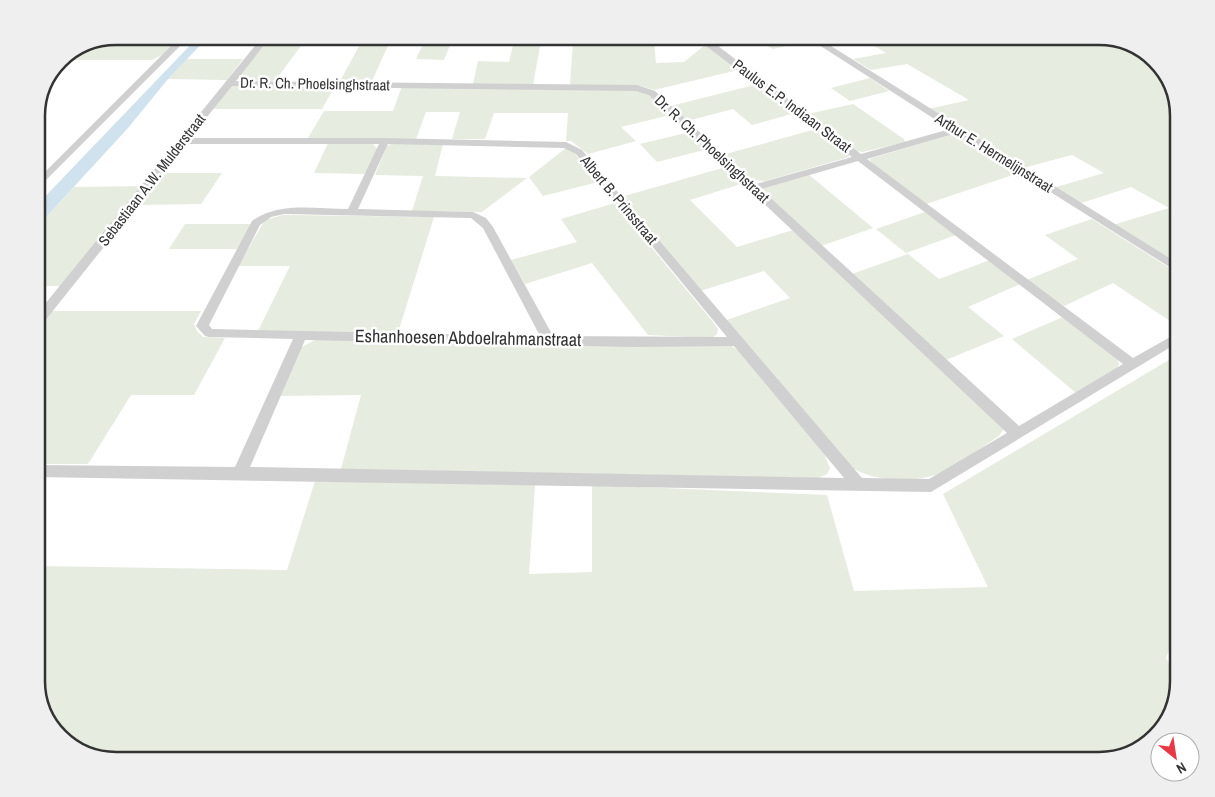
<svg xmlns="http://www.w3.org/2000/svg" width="1215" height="797" viewBox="0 0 1215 797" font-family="'Archivo Narrow',sans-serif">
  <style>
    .green { fill: #e6ecdf }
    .water { fill: #cfe2ee }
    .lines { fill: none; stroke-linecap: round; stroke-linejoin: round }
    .street { fill: #d0d0d0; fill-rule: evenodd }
    .labels { text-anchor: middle; stroke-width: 5; stroke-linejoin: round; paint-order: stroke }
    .far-street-label { font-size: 15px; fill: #333; stroke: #fff }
    .street-label { font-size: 18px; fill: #333; stroke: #fff }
    .rim { fill: none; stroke: #333; stroke-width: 2.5 }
  </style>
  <rect width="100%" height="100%" fill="#fff"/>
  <!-- green -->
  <g class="green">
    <path d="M116,36H181L164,54L152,60H59Z"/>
    <path d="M209,36H264L259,43H202Z"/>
    <path d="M681,36H805L811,40L773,49L756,39L718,47L710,41L681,39Z"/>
    <path d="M858,36H1099L1143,49L1168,76L1179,111V267L1113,225L1169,208L1131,187L1078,204L1053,188L1104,173L1072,155L1023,168L928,109L969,100L907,64L871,70L853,59L886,53Z"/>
    <path d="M277,39H306L275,81L239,80L237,78L266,43Z"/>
    <path d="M363,39H391L372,81H340Z"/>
    <path d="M425,40H452L444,60L416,59Z"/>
    <path d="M514,41H541L533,85L473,84L478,61L509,62Z"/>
    <path d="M573,42H654L656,63L684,62L705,45L738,70L654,90L641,86L570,85Z"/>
    <path d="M187,59H243L227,80L168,79Z"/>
    <path d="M870,78L889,91L850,101L831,88Z"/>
    <path d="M758,84L795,113L752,125L733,109L687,121L671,106Z"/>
    <path d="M231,85L335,86L322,109H213Z"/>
    <path d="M402,86L639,90L651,95L670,115L621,127L636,141L588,154L571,141H566L568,113H494L485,139H452L460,112H426L416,139L308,138L324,111H393Z"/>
    <path d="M853,104L904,139L905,142L863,152L857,151L808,114Z"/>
    <path d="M816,129L849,154V157L765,181C745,181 736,168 722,155Z"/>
    <path d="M690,132L708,149L657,162L640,144Z"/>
    <path d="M950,135L963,136L1019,173L926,204L874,165L869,159Z"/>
    <path d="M328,143L373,144L378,150L367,174L314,173Z"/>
    <path d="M391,144H443L435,176L527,178L482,212L412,211L423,176L375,175L387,146Z"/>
    <path d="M566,148L572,150L598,182L543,196L529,177Z"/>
    <path d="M726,167L744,183L690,200L737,247L793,230L1001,423L1003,430L999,436C980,448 960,465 940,473C913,484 875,482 851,467L724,321L790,298L764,271L700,291L621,197Z"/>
    <path d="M161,173H222L201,204L137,205Z"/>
    <path d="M808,174L873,228L821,246L763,191L764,188Z"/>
    <path d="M143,186L61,286H36V228L74,187Z"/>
    <path d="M615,203L713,322L718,329L717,334L712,338L648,335L592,263L525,284L511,260L577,242L561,219Z"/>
    <path d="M925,212L956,235L906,253L876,229Z"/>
    <path d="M283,215L434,217L398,333L258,331L290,266H238L265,220Z"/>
    <path d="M1092,219L1179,274V327L1113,283L1064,306L1027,280L1078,259L1045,235Z"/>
    <path d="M185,224H251L237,249H169Z"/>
    <path d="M908,254L939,279L990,260L1020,284L968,307L1004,336L946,360L852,274Z"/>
    <path d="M52,311H201L194,324L197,331L203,337L225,338L194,395H131L88,464H36V330Z"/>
    <path d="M1063,317L1117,358L1119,364L1117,370L1076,393L1012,339Z"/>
    <path d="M317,339L729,344L739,351L824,453L830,468L827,474L818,478L341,469L361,395L281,396L300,348Z"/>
    <path d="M1179,354V635L1174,638L1166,658L1179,682L1166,725L1139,750L1100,761H116L72,748L47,721L36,686V566L287,570L315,481L535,485L529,574L592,572V485L827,495L854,591L988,587L943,494Z"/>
  </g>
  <!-- water -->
  <path class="water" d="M199,36H209L168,79L128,128L36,228V206Z"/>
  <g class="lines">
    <!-- street -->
    <g class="street">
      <path d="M181,36H190L36,190V181Z"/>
      <path d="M263,36L703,39L714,43L861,154L950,129L805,36H815L1179,264V273L957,133L867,159L1133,358L1179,332V342L931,492L36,477V465L235,467L293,339L209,337L205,336L196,326L252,221C279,201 316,209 348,209L379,144H186L40,327L36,328V315ZM268,40L702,43L852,157L756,184L655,91L637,85L236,81ZM232,86L636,91L649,95L1007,433L929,479L862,478L582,150L566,142L385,138H190ZM388,144L564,148L576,154L727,337L553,336L493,227L486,218L473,212L358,209ZM858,161L1123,364L1019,426L761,189ZM284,214L471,218L483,228L540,336L212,329L209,325L260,225L271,217ZM305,340L632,347L734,346L844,478L250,467Z"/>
    </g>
  </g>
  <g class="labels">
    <!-- far-street labels -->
    <g class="far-street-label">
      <text transform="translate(315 84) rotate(1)" y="5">Dr. R. Ch. Phoelsinghstraat</text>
      <text transform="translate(792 106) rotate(37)" y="5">Paulus E.P. Indiaan Straat</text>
      <text transform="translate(712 149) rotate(43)" y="5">Dr. R. Ch. Phoelsinghstraat</text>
      <text transform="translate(994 153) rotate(32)" y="5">Arthur E. Hermelijnstraat</text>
      <text transform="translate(152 180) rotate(-52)" y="5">Sebastiaan A.W. Mulderstraat</text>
      <text transform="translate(619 200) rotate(50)" y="5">Albert B. Prinsstraat</text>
    </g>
    <!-- street labels -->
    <g class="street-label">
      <text transform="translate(468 338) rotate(1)" y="6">Eshanhoesen Abdoelrahmanstraat</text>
    </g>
  </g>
  <!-- crop -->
  <path d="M0 0H1215V797H0ZM116 45H1099A71 71 0 0 1 1170 116V681A71 71 0 0 1 1099 752H116A71 71 0 0 1 45 681V116A71 71 0 0 1 116 45Z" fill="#efefef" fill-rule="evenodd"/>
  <path class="rim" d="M116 45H1099A71 71 0 0 1 1170 116V681A71 71 0 0 1 1099 752H116A71 71 0 0 1 45 681V116A71 71 0 0 1 116 45Z"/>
  <!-- north arrow -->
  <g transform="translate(1175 757) rotate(150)"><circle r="24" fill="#ffffff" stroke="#adadad"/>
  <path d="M0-4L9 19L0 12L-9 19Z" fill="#e63946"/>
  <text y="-8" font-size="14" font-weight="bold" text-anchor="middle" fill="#333333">N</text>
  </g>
</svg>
